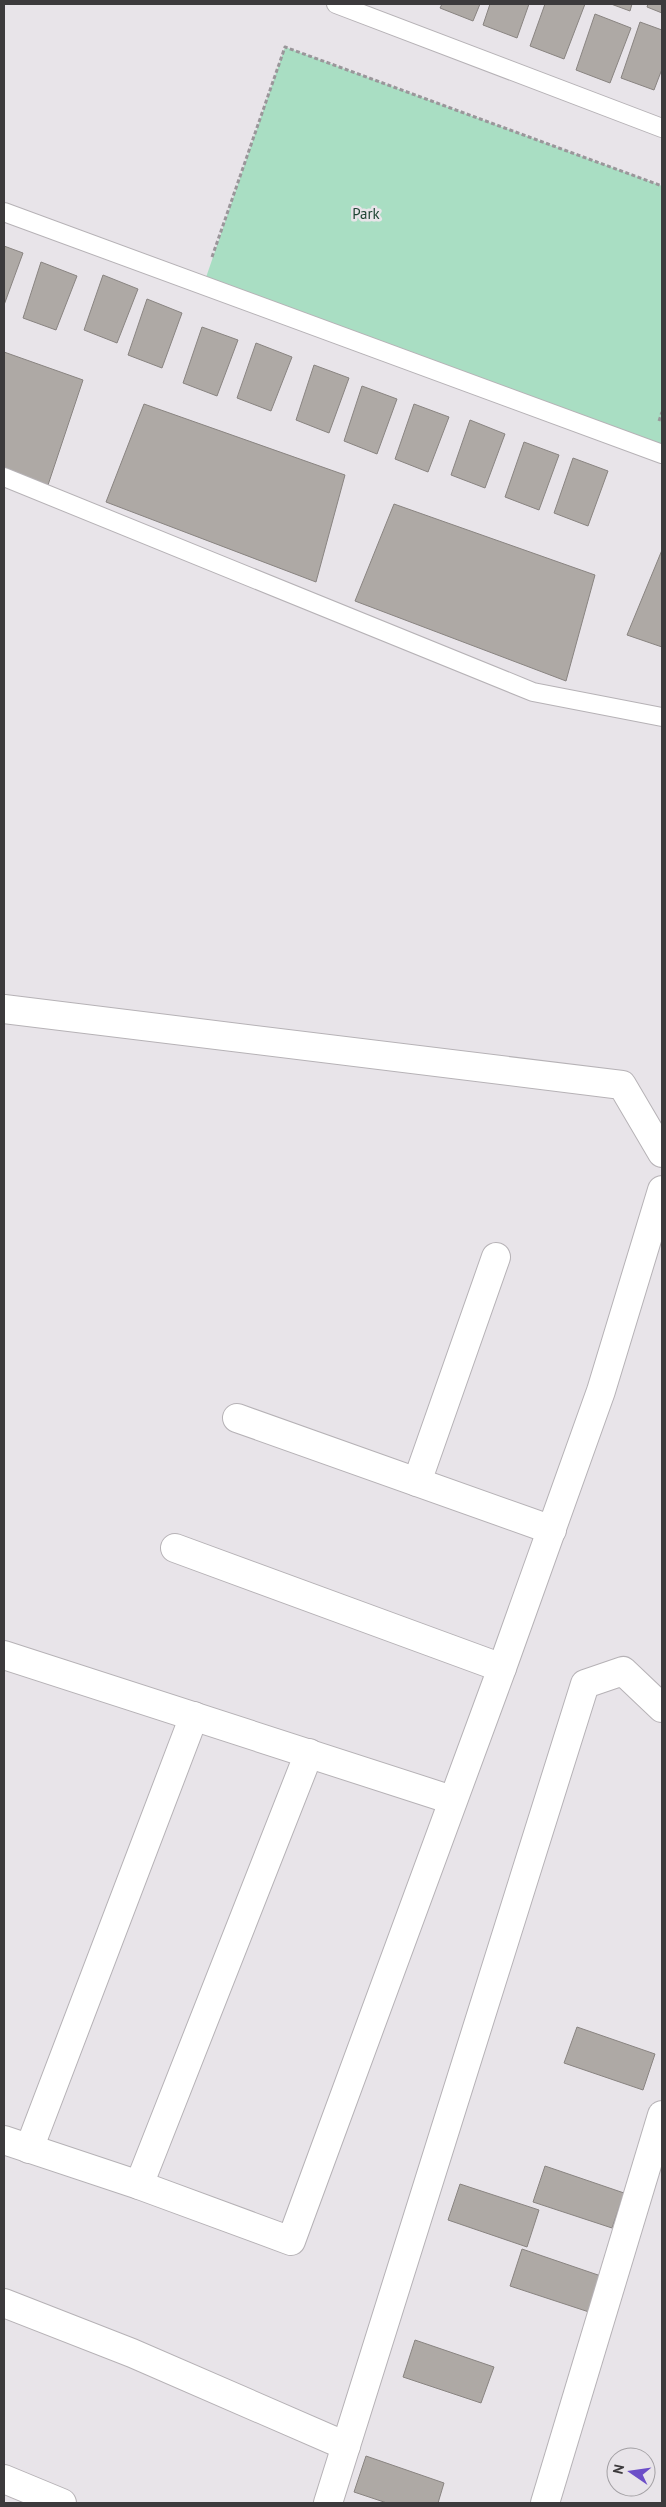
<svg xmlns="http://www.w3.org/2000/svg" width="666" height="2507" viewBox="0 0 666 2507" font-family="'PT Sans',sans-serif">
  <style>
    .green { fill: #a9dec3 }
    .building { fill: #aea9a5; stroke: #898481 }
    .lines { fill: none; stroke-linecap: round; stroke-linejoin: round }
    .service-casing { stroke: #b6b2b6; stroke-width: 20 }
    .minor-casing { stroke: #b6b2b6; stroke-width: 30 }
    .path { stroke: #9a969a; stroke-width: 3; stroke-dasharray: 4 2.5; stroke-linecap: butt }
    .service { stroke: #fff; stroke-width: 18 }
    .minor { stroke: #fff; stroke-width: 28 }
    .labels { text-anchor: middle; stroke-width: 5; stroke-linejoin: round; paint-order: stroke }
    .park-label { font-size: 15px; fill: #1e4433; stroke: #e8e4e9 }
  </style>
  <rect width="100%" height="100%" fill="#e8e4e9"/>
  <!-- green -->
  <path class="green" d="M285,47L662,186V454L201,292Z"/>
  <!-- building -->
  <g class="building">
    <path d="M442,4H480L473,21L440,8Z"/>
    <path d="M490,4H529L517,38L483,25Z"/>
    <path d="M545,4H585L564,59L530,46Z"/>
    <path d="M611,4H632L630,11Z"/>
    <path d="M648,4H662V13L647,7Z"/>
    <path d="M595,14L631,28L610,83L576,70Z"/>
    <path d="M640,22L662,30V69L654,90L621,78Z"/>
    <path d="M4,246L23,253L4,305Z"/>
    <path d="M41,262L77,276L56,330L23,318Z"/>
    <path d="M103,275L138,289L117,343L84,330Z"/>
    <path d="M147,299L182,313L162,368L128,355Z"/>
    <path d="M202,327L238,340L217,396L183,383Z"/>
    <path d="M256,343L292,357L271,411L237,398Z"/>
    <path d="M4,352L83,380L48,485L4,468Z"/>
    <path d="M314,365L349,378L329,433L296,420Z"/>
    <path d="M362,386L397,399L377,454L344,441Z"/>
    <path d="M144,404L345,475L316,582L106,502Z"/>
    <path d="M414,404L449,417L428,472L395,459Z"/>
    <path d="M470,420L505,434L485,488L451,475Z"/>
    <path d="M524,442L559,455L539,510L505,497Z"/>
    <path d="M573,458L608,471L588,526L554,513Z"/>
    <path d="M394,504L595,575L566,681L355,601Z"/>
    <path d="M662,550V647L627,635Z"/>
    <path d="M577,2027L655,2054L643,2090L564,2063Z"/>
    <path d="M545,2166L624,2193L612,2228L533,2202Z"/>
    <path d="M460,2184L539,2210L527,2247L448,2220Z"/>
    <path d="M522,2249L601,2276L589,2312L510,2286Z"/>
    <path d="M415,2340L494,2367L481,2403L403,2377Z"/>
    <path d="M366,2456L444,2483L438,2503H387L354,2492Z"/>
  </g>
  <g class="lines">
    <defs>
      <g id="service">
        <path d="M336,4L662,128"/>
        <path d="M4,212L662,454"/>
        <path d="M4,477L533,692L662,717"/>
      </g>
      <g id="minor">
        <path d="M4,1009L622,1085L662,1153"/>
        <path d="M237,1418L552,1530"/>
        <path d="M417,1482L496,1257"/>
        <path d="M175,1548L502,1668"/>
        <path d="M4,1655L452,1800"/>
        <path d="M4,2140L139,2185L291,2241L502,1668L601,1391L662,1190"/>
        <path d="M29,2149L194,1716"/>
        <path d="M139,2185L309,1753"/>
        <path d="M4,2303L132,2353L346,2446"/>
        <path d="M4,2479L62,2503"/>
        <path d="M328,2503L585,1684L623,1671L662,1708"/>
        <path d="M545,2503L662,2115"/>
      </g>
    </defs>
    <!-- service casing -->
    <use href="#service" class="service-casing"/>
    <!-- minor casing -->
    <use href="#minor" class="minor-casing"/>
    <!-- path -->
    <g class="path">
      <path d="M212,257L285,47L662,186"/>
      <path d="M659,421L662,412"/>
    </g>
    <!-- service -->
    <use href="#service" class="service"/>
    <!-- minor -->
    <use href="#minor" class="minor"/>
  </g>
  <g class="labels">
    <!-- park labels -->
    <g class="park-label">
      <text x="366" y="219">Park</text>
    </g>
  </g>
  <!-- border -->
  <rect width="666" height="2507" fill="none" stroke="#3c3a3c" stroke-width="10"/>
  <!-- north arrow -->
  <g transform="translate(631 2472) rotate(283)"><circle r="24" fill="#e8e4e9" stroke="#a3a0a4"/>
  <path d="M0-4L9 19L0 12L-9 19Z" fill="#6c4ec8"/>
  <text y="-8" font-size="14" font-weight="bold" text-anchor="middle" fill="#3c3a3c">N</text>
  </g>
</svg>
